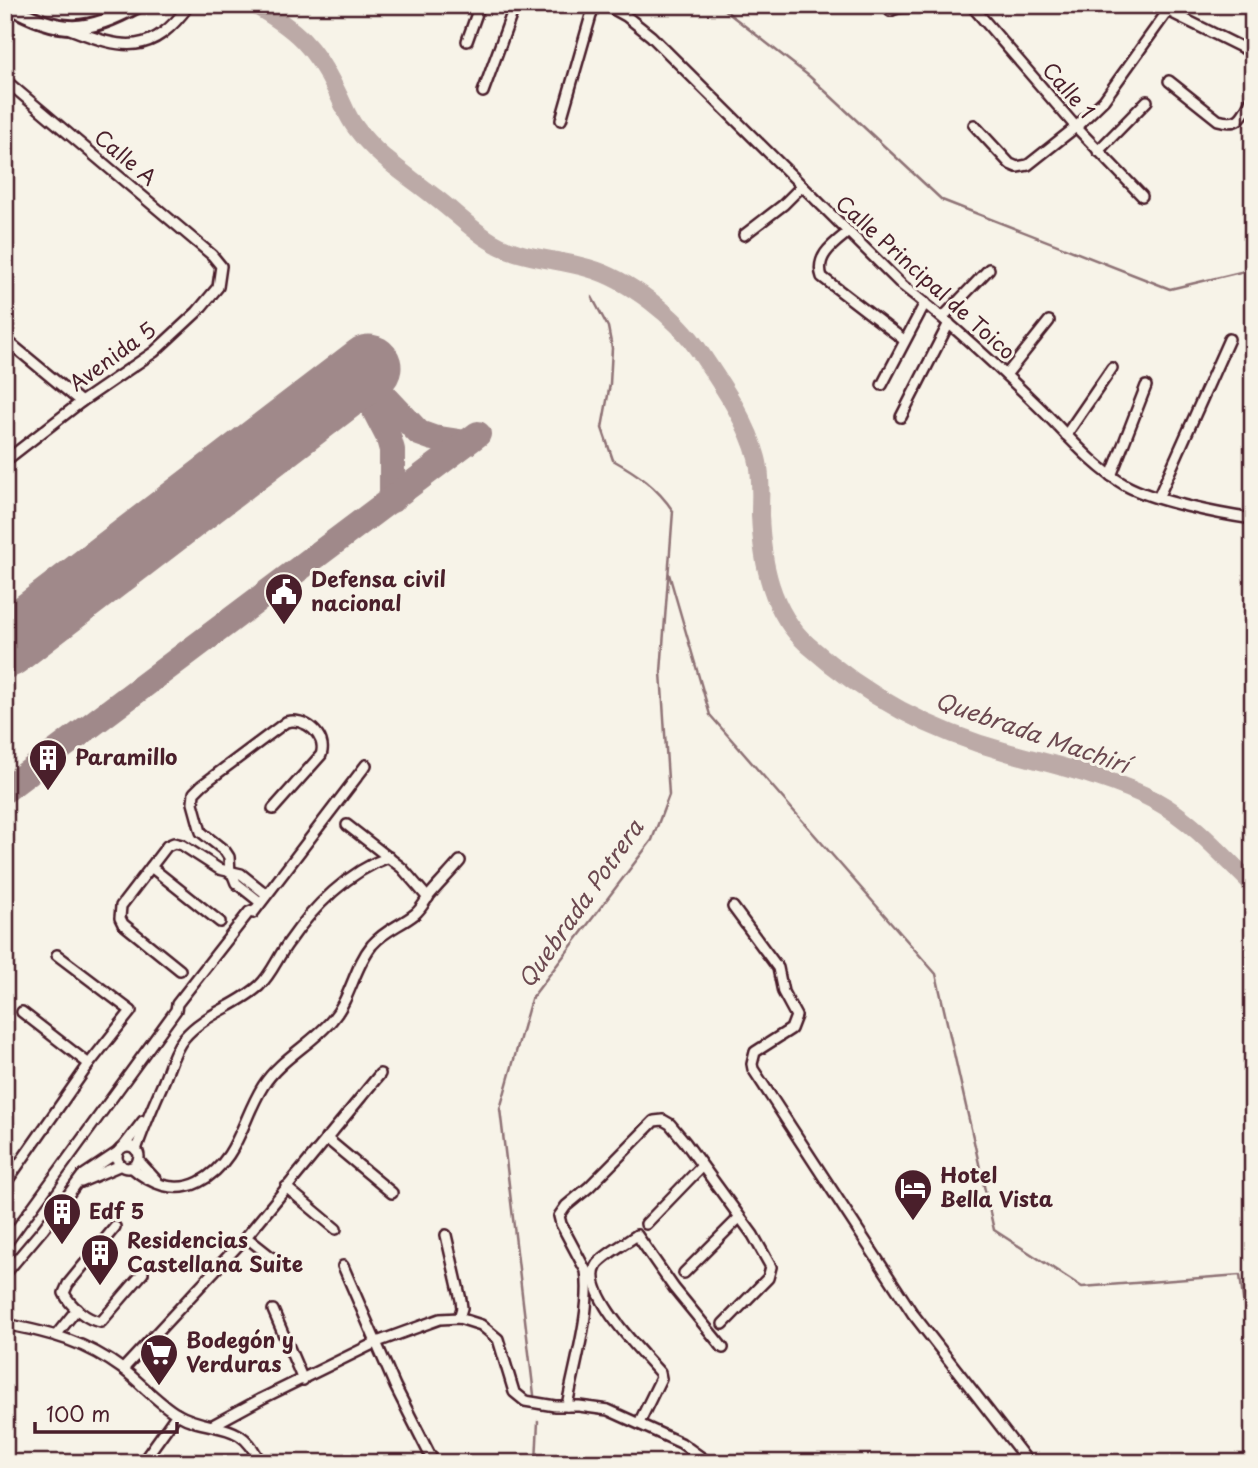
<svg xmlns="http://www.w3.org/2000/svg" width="1258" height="1468" viewBox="0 0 1258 1468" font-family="'Playpen Sans',sans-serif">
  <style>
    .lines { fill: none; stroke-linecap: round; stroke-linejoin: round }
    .stream { stroke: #8e7275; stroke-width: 2.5 }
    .river { stroke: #bcaaa7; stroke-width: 18 }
    .taxiway { stroke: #a0898a; stroke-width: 26 }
    .runway { stroke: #a0898a; stroke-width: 65 }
    .street-casing { stroke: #4a1f2b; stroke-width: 14 }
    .secondary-casing { stroke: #4a1f2b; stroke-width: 18 }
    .street { stroke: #f7f3e8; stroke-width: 9 }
    .secondary { stroke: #f7f3e8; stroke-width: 12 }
    .labels { text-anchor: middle; stroke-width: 6; stroke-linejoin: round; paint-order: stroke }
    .street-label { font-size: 21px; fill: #4a1f2b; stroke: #f7f3e8 }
    .poi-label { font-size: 21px; font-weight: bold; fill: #4a1f2b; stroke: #f7f3e8; text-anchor: start }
    .water-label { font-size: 23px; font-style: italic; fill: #6c4950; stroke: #f7f3e8 }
  </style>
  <rect width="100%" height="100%" fill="#f7f3e8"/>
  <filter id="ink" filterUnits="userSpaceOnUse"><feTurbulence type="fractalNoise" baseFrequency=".0143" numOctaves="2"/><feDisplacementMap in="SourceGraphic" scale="14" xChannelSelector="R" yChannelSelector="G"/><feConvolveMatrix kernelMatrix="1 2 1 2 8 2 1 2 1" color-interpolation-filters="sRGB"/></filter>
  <g filter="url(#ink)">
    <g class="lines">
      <!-- stream -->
      <g class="stream">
        <path d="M718,5L809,76L942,200L1170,289L1253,269"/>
        <path d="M669,574L710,715L936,974L994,1230L1082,1287L1240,1275L1253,1379"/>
        <path d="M534,1395L500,1109L531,999L652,840L669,795L661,672L673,511C657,487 638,474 613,460L602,428L610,384L612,348L608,327L592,297"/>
        <path d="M536,1463L538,1421"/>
        <path d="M1250,1463L1253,1442"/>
      </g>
      <!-- river -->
      <path class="river" d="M254,5C296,29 314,46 336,90C343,103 347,117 356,128C377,157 409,176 436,198C453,211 468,226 486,238C516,259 554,258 588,268C628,279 677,317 700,352C721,384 747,420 757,458C762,477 760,497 760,515C762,563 771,612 808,645C865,696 933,732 1007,752C1057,766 1110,777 1156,801C1193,821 1223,856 1253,885"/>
      <!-- taxiway -->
      <g class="taxiway">
        <path d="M357,376L388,436L392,450V500"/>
        <path d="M372,383L419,433L433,438L466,443"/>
        <path d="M5,790L478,434"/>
      </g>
      <!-- runway -->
      <path class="runway" d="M5,646L369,367"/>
      <defs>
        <g id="street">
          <path d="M606,5L626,16L651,36L903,286C951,323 995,364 1038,406C1066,433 1091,465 1125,485C1154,501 1218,514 1253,519"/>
          <path d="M971,5L1076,127L1142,196"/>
          <path d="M1156,5L1253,53"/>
          <path d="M890,11C905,3 914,11 925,5"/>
          <path d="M70,29C124,50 152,56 189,5"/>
          <path d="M467,41L480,5"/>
          <path d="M5,80L212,255L221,266L218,287L197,312L154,352L81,402L5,461"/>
          <path d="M1169,81L1218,120C1242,127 1243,114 1253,96"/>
          <path d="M483,92L515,5"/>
          <path d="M561,120L594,5"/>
          <path d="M974,125L1010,164L1017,167L1028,165L1076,127L1104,100L1172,5"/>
          <path d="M1098,151L1147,101"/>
          <path d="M847,233C832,245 815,257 822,277L904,340"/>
          <path d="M744,235L783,205L802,186"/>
          <path d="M943,317L989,269"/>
          <path d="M5,339L81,402"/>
          <path d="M1006,375L1049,321"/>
          <path d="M882,385L925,303"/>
          <path d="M901,417L949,323"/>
          <path d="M1066,435L1112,368"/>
          <path d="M1111,476L1146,386"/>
          <path d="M1158,498L1229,339"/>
          <path d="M347,825L402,868L428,898"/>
          <path d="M151,867L220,922"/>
          <path d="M230,873L229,857L225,851L201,832L193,803L194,793L202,785L286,722C304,716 328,736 321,755L273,809"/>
          <path d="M232,873L236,883L260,902"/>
          <path d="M733,907L778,968L783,992L796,1016L791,1029L755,1052L752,1064L753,1069L913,1314L1029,1463"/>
          <path d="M253,913L366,765"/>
          <path d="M180,970L123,924L120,918L121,906L167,846L174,843L182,845L219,869L241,874L266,894"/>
          <path d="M22,1012L89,1064"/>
          <path d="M326,1138L392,1193"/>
          <circle cx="128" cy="1157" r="11"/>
          <path d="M123,1147L143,1121"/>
          <path d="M136,1150C144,1126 154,1104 164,1081C170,1066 174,1050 184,1038C204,1014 237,1006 259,986C272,974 278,956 289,942C313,907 349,871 389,857"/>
          <path d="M138,1160L157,1181"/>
          <path d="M131,1167C150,1184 175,1194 199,1182C238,1162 242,1119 263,1086C280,1059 312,1044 332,1020C351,998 354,967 372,945C386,929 400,926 415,914C421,909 424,903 428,897C438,885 450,873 460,861"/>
          <path d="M81,1182L121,1165"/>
          <path d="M5,1184L89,1064L131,1011L57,955"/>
          <path d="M286,1187L336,1229"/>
          <path d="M646,1224L702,1166"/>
          <path d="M115,1227L68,1284L64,1293C70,1306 87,1320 101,1322L143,1273"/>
          <path d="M446,1235L461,1300L462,1308L459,1318"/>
          <path d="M246,1237L284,1267"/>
          <path d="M5,1245L176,1010L177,1004L249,912L254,910"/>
          <path d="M343,1266L395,1386L434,1463"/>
          <path d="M684,1273L739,1218"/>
          <path d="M5,1274L43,1229L82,1176L118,1152"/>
          <path d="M273,1310L303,1380"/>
          <path d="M5,1324C51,1333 85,1341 124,1370C142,1384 158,1403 177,1414C211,1434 242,1417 260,1463"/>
          <path d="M57,1334L77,1309"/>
          <path d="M123,1369L246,1237L380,1074"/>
          <path d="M567,1406C574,1367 592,1309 586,1271L561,1224L559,1216L566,1206L589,1187L654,1121L663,1120L670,1124L685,1142L753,1235L771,1267L768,1278L723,1324"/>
          <path d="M639,1423L661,1378L660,1373C643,1353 579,1291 597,1264C604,1255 626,1243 637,1235L674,1288L723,1348"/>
          <path d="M213,1425L261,1399L377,1342L440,1319L459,1318L481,1325L498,1339L514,1392L525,1401L555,1406H579L608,1410L681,1443L709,1463"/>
          <path d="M142,1463L177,1414"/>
        </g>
        <path id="secondary" d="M7,5C62,35 85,34 139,5"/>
      </defs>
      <!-- street casing -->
      <use href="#street" class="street-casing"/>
      <!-- secondary casing -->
      <use href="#secondary" class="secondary-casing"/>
      <!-- street -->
      <use href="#street" class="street"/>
      <!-- secondary -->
      <use href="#secondary" class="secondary"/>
    </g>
  </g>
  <!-- icons -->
  <defs>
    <symbol id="civic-pin" viewBox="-11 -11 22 30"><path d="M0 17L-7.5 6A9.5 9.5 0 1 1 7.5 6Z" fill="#4a1f2b" stroke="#f7f3e8"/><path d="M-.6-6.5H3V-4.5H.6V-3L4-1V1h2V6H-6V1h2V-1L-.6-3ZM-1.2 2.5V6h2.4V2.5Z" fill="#fff"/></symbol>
    <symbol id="building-pin" viewBox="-11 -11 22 30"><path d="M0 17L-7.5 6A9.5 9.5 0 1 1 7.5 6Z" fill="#4a1f2b" stroke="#f7f3e8"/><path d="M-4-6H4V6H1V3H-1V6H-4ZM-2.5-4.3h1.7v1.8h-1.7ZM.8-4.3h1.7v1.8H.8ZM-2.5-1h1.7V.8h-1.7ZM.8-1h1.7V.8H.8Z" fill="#fff"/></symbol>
    <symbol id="hotel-pin" viewBox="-11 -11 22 30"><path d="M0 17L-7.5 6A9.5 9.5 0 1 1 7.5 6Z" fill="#4a1f2b" stroke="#f7f3e8"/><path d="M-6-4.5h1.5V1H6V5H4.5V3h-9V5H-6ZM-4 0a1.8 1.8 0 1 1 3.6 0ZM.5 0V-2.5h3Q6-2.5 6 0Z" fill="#fff"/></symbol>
    <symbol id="supermarket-pin" viewBox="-11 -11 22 30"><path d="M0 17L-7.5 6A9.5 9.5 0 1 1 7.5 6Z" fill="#4a1f2b" stroke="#f7f3e8"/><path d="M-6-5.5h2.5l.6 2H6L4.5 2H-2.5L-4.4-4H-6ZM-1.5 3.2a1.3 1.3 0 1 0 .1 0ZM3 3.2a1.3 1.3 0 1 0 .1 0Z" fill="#fff"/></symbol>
  </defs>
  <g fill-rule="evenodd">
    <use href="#civic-pin" x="262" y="570" width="44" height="60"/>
    <use href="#building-pin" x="26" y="736" width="44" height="60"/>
    <use href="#hotel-pin" x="891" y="1166" width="44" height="60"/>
    <use href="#building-pin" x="40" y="1190" width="44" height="60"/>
    <use href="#building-pin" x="78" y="1231" width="44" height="60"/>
    <use href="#supermarket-pin" x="137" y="1331" width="44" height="60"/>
  </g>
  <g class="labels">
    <!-- street labels -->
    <g class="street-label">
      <text transform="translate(1068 91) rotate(49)" y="7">Calle 1</text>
      <text transform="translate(125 158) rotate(40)" y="7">Calle A</text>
      <text transform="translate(925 278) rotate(42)" y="7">Calle Principal de Toico</text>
      <text transform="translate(113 357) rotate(-36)" y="7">Avenida 5</text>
    </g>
    <!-- poi labels -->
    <g class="poi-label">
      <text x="311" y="587">Defensa civil<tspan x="311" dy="24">nacional</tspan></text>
      <text x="75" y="765">Paramillo</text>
      <text x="940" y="1183">Hotel<tspan x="940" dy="24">Bella Vista</tspan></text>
      <text x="89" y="1219">Edf 5</text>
      <text x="127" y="1248">Residencias<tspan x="127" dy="24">Castellana Suite</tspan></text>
      <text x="186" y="1348">Bodegón y<tspan x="186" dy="24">Verduras</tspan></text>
    </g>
    <!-- water labels -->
    <g class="water-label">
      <text transform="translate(1032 733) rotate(19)" y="8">Quebrada Machirí</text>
      <text transform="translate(581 904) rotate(-55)" y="8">Quebrada Potrera</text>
    </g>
  </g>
  <!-- margin -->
  <rect width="1258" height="1468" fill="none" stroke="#f7f3e8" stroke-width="28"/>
  <rect x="14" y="14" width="1230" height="1440" fill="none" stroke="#4a1f2b" stroke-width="2.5" filter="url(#ink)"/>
  <!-- scale -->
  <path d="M35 1422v10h142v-10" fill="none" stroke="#4a1f2b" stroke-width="3.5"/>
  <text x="46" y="1422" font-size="21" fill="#4a1f2b" stroke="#f7f3e8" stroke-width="5" paint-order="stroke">100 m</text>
</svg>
